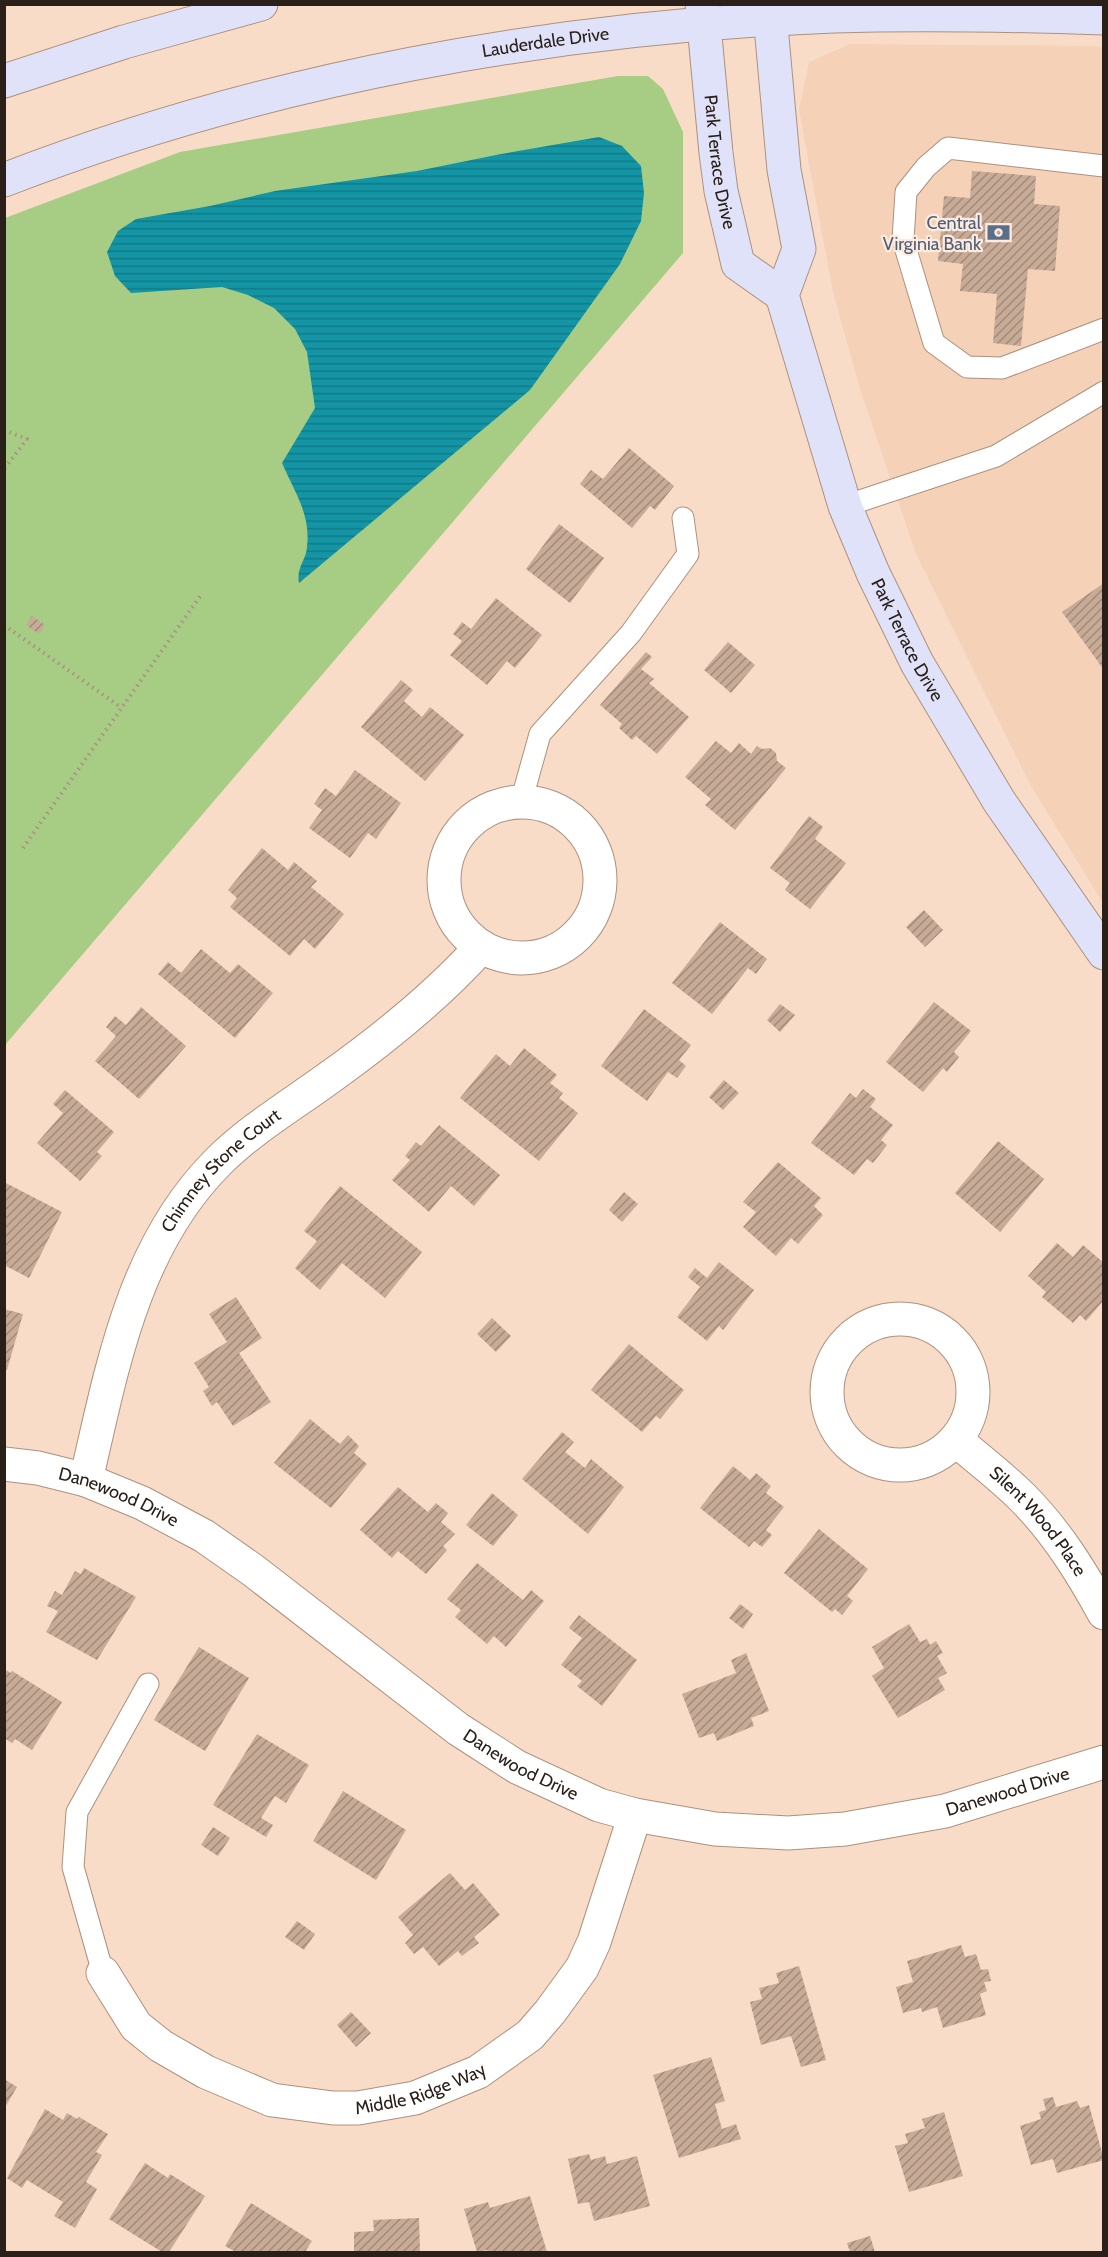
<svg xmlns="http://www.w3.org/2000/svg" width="1108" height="2257" viewBox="0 0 1108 2257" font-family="Cabin,sans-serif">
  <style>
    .built { fill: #f5d1b7 }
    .park { fill: #a7cc84 }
    .water { fill: url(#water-rules) }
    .building { fill: url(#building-hatch) }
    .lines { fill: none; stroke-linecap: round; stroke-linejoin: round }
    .lane-casing { stroke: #ac917e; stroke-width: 23 }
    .street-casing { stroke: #ac917e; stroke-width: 35 }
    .secondary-casing { stroke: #ac917e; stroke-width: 35 }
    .path { stroke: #a89283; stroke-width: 4; stroke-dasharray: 1.5 4.5; stroke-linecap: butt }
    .lane { stroke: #fff; stroke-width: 21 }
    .street { stroke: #fff; stroke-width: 33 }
    .secondary { stroke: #e0e2fa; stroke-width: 33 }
    .labels { text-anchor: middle; stroke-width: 4.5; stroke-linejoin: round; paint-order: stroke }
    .street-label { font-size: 18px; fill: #2b2019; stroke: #fdebdf }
    .service-label { font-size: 18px; fill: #4e5e75; stroke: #fdebdf; text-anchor: end }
  </style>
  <defs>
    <pattern id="water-rules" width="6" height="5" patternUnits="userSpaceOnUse" patternTransform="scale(1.5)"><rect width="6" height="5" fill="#1395a5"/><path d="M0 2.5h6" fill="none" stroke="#127986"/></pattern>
    <pattern id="building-hatch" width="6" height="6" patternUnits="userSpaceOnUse" patternTransform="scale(1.5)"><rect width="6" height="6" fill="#c7ab97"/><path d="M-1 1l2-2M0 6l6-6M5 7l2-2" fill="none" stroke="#a28b7a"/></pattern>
  </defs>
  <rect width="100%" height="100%" fill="#f9dcc7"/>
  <!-- built -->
  <path class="built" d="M850,44L1093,46L1103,48V903L1031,786L916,554L860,389L833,292L799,110L809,62Z"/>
  <!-- park -->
  <path class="park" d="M618,76H648L663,89L683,132V253L5,1045V218L180,152Z"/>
  <!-- water -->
  <path class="water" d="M599,137L622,146L641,166L644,193L641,221L620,264L530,390L299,583C296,567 306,561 307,547C311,514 294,491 282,463L315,408L307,352L295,329L274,308L248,295L222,287L131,293L115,276L107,252L118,231L136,219L210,206L275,191L417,171L501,154Z"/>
  <!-- building -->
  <g class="building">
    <path d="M972,171L1036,176L1034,204L1060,206L1055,271L1028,269L1021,346L993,343L997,294L960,291L963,264L938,261L944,196L970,198Z"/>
    <path d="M629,448L674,486L655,510L650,506L632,528L580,484L591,470L603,479Z"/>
    <path d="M559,524L604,558L570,603L526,569Z"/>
    <path d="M1104,583V670L1062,612Z"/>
    <path d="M496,598L542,635L515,668L507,661L487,685L450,655L462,641L453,634L462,622L471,629Z"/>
    <path d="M32,616L45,625L39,634L26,625Z"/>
    <path d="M728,642L755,665L731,693L704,670Z"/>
    <path d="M646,652L652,657L641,669L654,679L649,683L689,717L657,754L636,736L632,740L619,728L622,724L600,705Z"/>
    <path d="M401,680L413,690L404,701L422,717L430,707L464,735L425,781L361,727Z"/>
    <path d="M716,741L731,753L739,743L751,754L757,746L762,749L770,748L776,753L777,761L786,768L735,830L705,805L711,799L685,777Z"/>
    <path d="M355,770L401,803L376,839L368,833L350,858L309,828L322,810L314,804L325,788L336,796Z"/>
    <path d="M809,816L823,827L815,839L846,863L810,909L785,890L790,883L770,868Z"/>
    <path d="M262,848L288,870L294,862L317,881L311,887L344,914L315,949L304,939L290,956L230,907L237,898L228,890Z"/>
    <path d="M924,910L943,930L925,947L906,927Z"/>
    <path d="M720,922L767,959L756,974L748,968L712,1014L672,983Z"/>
    <path d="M201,949L230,973L238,964L273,993L235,1038L158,974L168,962L181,973Z"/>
    <path d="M934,1002L971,1031L954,1052L959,1057L947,1072L943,1068L923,1092L886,1062Z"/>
    <path d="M780,1004L795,1015L780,1032L767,1020Z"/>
    <path d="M141,1007L186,1046L139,1099L95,1061L116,1036L106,1027L115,1016L126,1025Z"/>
    <path d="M644,1009L691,1045L679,1060L686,1066L677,1078L668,1072L647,1101L601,1066Z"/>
    <path d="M524,1048L557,1075L550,1083L563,1093L559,1098L578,1113L539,1161L460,1098L496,1054L510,1066Z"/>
    <path d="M724,1080L739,1093L723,1110L709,1097Z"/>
    <path d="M863,1089L876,1099L870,1107L893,1125L881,1140L887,1145L873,1163L867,1159L854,1175L811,1143L850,1093L856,1098Z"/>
    <path d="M65,1090L114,1132L97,1152L102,1156L80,1181L37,1143L63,1113L53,1104Z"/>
    <path d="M439,1125L500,1175L474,1206L451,1186L429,1212L392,1180L410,1160L405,1156L416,1142L421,1146Z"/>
    <path d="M998,1141L1044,1179L1000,1232L955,1193Z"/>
    <path d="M778,1162L821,1198L814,1206L823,1215L798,1244L791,1238L776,1256L743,1227L756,1212L743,1202Z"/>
    <path d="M4,1182L62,1212L29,1278L4,1265Z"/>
    <path d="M340,1186L422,1252L385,1298L342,1263L320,1290L295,1268L317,1241L304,1231Z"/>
    <path d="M624,1192L638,1204L622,1222L609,1210Z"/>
    <path d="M1057,1243L1073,1257L1083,1245L1104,1263V1300L1086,1321L1080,1315L1073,1323L1042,1297L1046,1292L1028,1276Z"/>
    <path d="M719,1262L754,1290L723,1330L719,1326L707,1341L677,1317L700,1287L688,1277L695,1268L707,1278Z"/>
    <path d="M236,1297L262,1338L239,1353L271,1402L233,1426L217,1402L212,1406L203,1391L209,1387L194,1363L227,1342L209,1314Z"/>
    <path d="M4,1309L23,1314L7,1370H4Z"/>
    <path d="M492,1318L511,1336L496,1352L477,1334Z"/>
    <path d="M629,1344L684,1390L660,1419L656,1416L642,1432L591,1390Z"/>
    <path d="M310,1419L340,1444L348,1435L359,1446L354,1453L367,1464L331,1508L274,1463Z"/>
    <path d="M562,1432L574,1442L565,1452L585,1468L591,1459L624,1487L588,1534L522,1479Z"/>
    <path d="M733,1466L750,1480L756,1473L771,1486L766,1493L784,1507L766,1530L772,1535L762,1547L754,1541L749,1547L700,1508Z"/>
    <path d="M398,1487L428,1512L436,1503L448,1513L441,1522L455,1534L443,1546L447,1550L426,1574L398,1551L392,1558L360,1530Z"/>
    <path d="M492,1493L518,1515L493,1546L466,1525Z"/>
    <path d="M819,1529L868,1569L847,1596L853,1601L842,1615L835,1609L832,1612L784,1573Z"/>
    <path d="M477,1563L523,1600L531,1590L544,1601L506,1647L494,1636L487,1644L455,1617L461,1610L447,1599Z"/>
    <path d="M84,1568L136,1597L97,1660L46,1632L58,1611L47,1606L55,1591L62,1595L75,1571L81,1574Z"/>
    <path d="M740,1604L753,1614L743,1629L729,1618Z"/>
    <path d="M579,1615L637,1660L602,1706L577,1686L582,1681L561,1665L582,1638L569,1628Z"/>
    <path d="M909,1624L920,1642L927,1639L930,1645L936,1641L943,1653L937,1656L947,1673L938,1678L945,1690L898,1718L872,1676L884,1668L872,1647Z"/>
    <path d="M199,1647L249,1678L205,1751L154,1720Z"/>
    <path d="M746,1653L769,1711L751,1718L754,1726L717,1741L714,1733L699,1738L682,1694L736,1673L731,1660Z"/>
    <path d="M4,1669L11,1673L12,1671L62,1702L32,1750L15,1739L12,1743L4,1738Z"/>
    <path d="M257,1734L309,1765L286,1803L275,1796L261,1818L273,1825L266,1837L213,1805Z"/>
    <path d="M343,1791L406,1830L376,1880L313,1841Z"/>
    <path d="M213,1827L230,1838L218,1856L201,1845Z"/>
    <path d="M450,1873L465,1890L473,1883L500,1915L474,1937L479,1943L462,1956L458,1951L439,1966L423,1947L414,1954L405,1943L413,1935L398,1917Z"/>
    <path d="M297,1921L315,1934L304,1950L285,1937Z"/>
    <path d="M961,1945L965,1957L976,1954L981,1970L988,1969L991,1981L984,1982L987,1991L980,1994L986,2015L943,2028L937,2007L922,2012L921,2008L903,2013L896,1987L913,1982L907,1961Z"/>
    <path d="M799,1966L826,2060L801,2067L791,2036L761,2045L750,2002L762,1999L759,1988L779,1983L776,1973Z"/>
    <path d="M351,2012L371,2033L356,2047L337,2025Z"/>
    <path d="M711,2057L725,2101L715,2104L722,2129L736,2124L741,2139L679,2158L653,2075Z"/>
    <path d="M4,2079L17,2087L4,2109Z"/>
    <path d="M1053,2097L1056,2107L1077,2101L1080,2108L1089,2105L1104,2160L1057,2173L1053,2159L1031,2165L1020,2126L1041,2119L1039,2112L1046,2110L1043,2099Z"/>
    <path d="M45,2109L63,2120L67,2113L77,2119L79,2117L108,2134L96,2152L102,2155L86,2182L97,2189L75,2228L54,2216L63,2202L27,2180L22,2188L7,2178Z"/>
    <path d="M944,2112L963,2176L909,2192L895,2146L908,2143L905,2134L925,2128L922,2119Z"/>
    <path d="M589,2154L591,2160L605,2156L607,2164L637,2156L650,2206L594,2221L589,2202L578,2204L568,2159Z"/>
    <path d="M145,2163L168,2178L170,2174L205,2196L169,2252H162L109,2219Z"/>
    <path d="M530,2196L547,2252H488L487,2250L477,2252L464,2209L488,2202L490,2208Z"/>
    <path d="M251,2203L312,2241L305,2252H236L225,2246Z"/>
    <path d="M419,2218L420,2252H354V2232L374,2231L373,2220Z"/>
    <path d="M870,2236L875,2252H850L847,2243Z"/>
  </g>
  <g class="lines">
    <defs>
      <g id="lane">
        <path d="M1104,166L948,148L926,167L906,192L903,240L934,343L967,367L1002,368L1104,329"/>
        <path d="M845,506L996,456L1104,392"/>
        <path d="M521,802L540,734L631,633L688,554L683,518"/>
        <path d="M103,1973L73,1867L77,1812L148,1684"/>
      </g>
      <g id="street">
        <circle cx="522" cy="880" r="78"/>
        <circle cx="900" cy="1392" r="73"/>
        <path id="s1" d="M956,1440C978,1459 1002,1477 1022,1497C1056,1531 1081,1571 1104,1613"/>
        <path id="s2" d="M4,1464L38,1468L86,1480L142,1503L204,1536L254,1571L458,1729L517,1767L599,1805L635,1815L715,1829L788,1833L845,1829L945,1811L1104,1762"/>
        <path id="s3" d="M86,1480C112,1368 133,1247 218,1162C250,1130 290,1106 326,1080C381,1041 436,997 481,947"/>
        <path id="s4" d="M103,1973L136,2026L161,2046L206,2072L272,2100L333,2108H358L415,2098L478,2072L530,2035L550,2012L582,1968L594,1942L635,1815"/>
      </g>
      <g id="secondary">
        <path id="s5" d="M702,4L716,153L721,191L738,264L782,295"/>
        <path id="s6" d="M769,4L784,170L799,249L782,295L845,506L873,573L917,663L999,801L1104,953"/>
        <path d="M4,81L124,42L261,4"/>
        <path id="s7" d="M4,180C268,78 552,27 834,16C924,13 1014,15 1104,18"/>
      </g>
    </defs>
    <!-- lane casing -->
    <use href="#lane" class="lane-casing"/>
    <!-- street casing -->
    <use href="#street" class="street-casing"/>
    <!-- secondary casing -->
    <use href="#secondary" class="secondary-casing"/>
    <!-- path -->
    <g class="path">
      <path d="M4,430L27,439L4,469"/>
      <path d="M4,625L122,708"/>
      <path d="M23,848L201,595"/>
    </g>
    <!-- lane -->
    <use href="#lane" class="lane"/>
    <!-- street -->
    <use href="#street" class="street"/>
    <!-- secondary -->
    <use href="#secondary" class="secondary"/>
  </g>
  <!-- icons -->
  <defs>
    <symbol id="bank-bare" viewBox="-9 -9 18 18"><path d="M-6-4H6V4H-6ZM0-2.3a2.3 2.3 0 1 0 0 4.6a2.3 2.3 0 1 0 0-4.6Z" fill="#5c6f8a" stroke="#fdebdf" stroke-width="2.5" paint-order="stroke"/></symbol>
  </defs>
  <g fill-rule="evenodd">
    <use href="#bank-bare" x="982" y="216" width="33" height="33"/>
  </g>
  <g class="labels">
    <!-- street labels -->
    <g class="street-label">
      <text dy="6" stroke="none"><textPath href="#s7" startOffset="560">Lauderdale Drive</textPath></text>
      <text dy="6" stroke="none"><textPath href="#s5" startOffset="159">Park Terrace Drive</textPath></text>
      <text dy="6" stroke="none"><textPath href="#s6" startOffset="664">Park Terrace Drive</textPath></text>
      <text dy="6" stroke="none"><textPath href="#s3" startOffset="345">Chimney Stone Court</textPath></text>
      <text dy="6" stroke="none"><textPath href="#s2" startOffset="120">Danewood Drive</textPath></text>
      <text dy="6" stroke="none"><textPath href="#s1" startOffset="116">Silent Wood Place</textPath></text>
      <text dy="6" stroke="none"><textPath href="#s2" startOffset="606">Danewood Drive</textPath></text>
      <text dy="6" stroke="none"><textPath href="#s2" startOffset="1110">Danewood Drive</textPath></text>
      <text dy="6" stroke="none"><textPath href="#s4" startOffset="370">Middle Ridge Way</textPath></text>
    </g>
    <!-- service labels -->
    <g class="service-label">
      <text x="981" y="229">Central<tspan x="981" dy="21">Virginia Bank</tspan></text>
    </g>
  </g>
  <!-- border -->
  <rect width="1108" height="2257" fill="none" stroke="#2b2019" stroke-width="12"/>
</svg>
